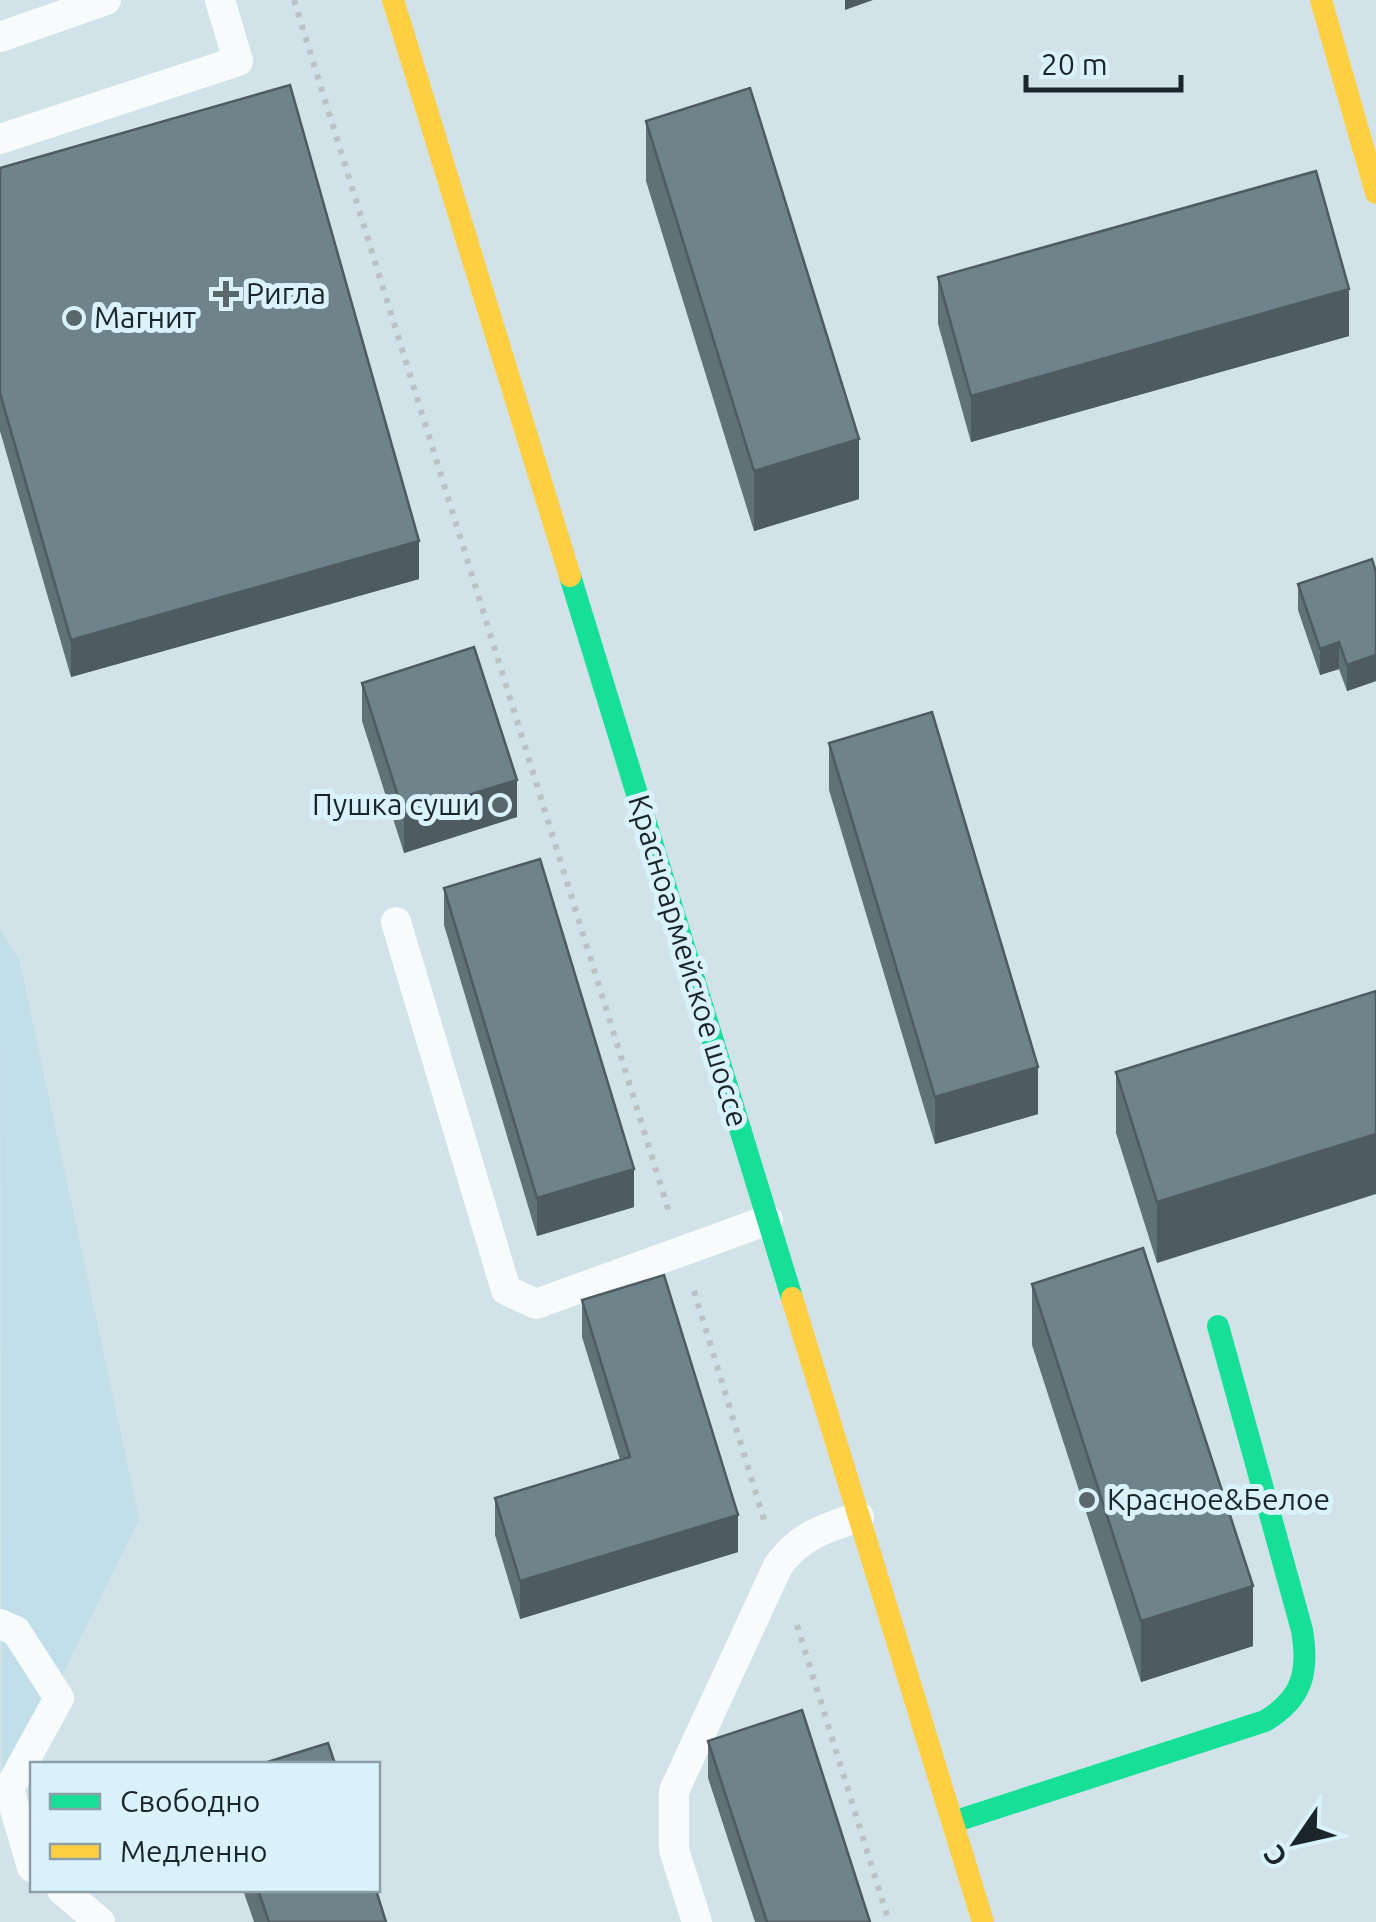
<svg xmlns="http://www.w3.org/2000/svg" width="1376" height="1922" viewBox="0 0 1376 1922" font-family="Ubuntu,sans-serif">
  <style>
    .built { fill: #c1dee9 }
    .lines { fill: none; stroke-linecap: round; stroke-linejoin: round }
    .path { stroke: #bcc1c4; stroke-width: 6; stroke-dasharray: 5 8; stroke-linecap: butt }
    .lane { stroke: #f8fbfc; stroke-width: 30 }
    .fast { stroke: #16e098; stroke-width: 22 }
    .slow { stroke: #ffcf43; stroke-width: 22 }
    .wall { fill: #5f7277 }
    .shaded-wall { fill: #4e5c61 }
    .building { fill: #6f848a; stroke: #4e5c61; stroke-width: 2.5 }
    .poi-dot { fill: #5a686c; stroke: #d9f2fc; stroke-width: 4 }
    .labels { text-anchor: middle; stroke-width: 10; stroke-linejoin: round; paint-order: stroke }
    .poi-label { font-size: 30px; fill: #1a262a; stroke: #d9f2fc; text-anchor: start }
    .street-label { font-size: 30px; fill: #1a262a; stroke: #d9f2fc }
  </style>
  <rect width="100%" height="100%" fill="#d1e2e8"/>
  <!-- built -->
  <path class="built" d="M0,929L19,959L139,1519L2,1797Z"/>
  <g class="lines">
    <!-- path -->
    <g class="path">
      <path d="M294,0L669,1212"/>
      <path d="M694,1291L765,1523"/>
      <path d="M797,1625L889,1922"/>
    </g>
    <!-- lane -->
    <g class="lane">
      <path d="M0,37L106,0"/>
      <path d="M0,139L238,61L220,0"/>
      <path d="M396,922L506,1290L536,1304L768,1220"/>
      <path d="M0,1624L16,1631L59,1698L9,1789L32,1867"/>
      <path d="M62,1890L100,1922"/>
      <path d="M697,1922L674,1850V1791L778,1566C799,1536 825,1528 859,1517"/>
    </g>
    <!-- fast -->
    <g class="fast">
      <path d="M570,576L792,1298"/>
      <path d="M953,1822L1265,1721C1303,1698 1309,1672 1302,1630L1218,1326"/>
    </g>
    <!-- slow -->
    <g class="slow">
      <path d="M393,0L570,576"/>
      <path d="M1321,0L1376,193"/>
      <path d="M792,1298L983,1922"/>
    </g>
  </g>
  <!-- wall -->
  <g class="wall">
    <path d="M646,121L859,499L754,531L646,181Z"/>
    <path d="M0,168L419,579L71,677L0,431Z"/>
    <path d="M938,277L1349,336L971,442L938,324Z"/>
    <path d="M1376,572V681L1347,691L1339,669L1320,675L1298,610V584Z"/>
    <path d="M362,683L517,817L404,853L362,721Z"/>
    <path d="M829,743L1038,1114L935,1144L829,790Z"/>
    <path d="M444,888L634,1207L537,1236L444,925Z"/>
    <path d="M1376,991L1157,1263L1116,1133V1072Z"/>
    <path d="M1032,1284L1253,1646L1141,1682L1032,1345Z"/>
    <path d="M582,1300L738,1552L520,1619L495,1535V1498L620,1460L582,1337Z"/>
    <path d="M708,1741L870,1922H755L708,1778Z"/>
    <path d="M243,1890H376L386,1922H254Z"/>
  </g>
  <!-- shaded-wall -->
  <g class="shaded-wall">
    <path d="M845,0H873L845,10Z"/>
    <path d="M1349,289V336L971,442V396Z"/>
    <path d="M859,439V499L754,531V471Z"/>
    <path d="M419,541V579L71,677V640Z"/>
    <path d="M1339,642V669L1320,675V649Z"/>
    <path d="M1376,655V681L1347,691V665Z"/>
    <path d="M517,780V817L404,853V815Z"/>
    <path d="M1038,1067V1114L935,1144V1097Z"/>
    <path d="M1376,1134V1194L1157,1263V1202Z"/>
    <path d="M634,1169V1207L537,1236V1198Z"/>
    <path d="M738,1515V1552L520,1619V1581Z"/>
    <path d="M1253,1586V1646L1141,1682V1621Z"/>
  </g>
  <!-- building -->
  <g class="building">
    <path d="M290,85L419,541L71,640L0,393V168Z"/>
    <path d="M750,88L859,439L754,471L646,121Z"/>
    <path d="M1316,171L1349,289L971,396L938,277Z"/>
    <path d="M1372,559L1376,572V655L1347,665L1339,642L1320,649L1298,584Z"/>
    <path d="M474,647L517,780L404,815L362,683Z"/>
    <path d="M932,712L1038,1067L935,1097L829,743Z"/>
    <path d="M540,859L634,1169L537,1198L444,888Z"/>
    <path d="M1376,991V1134L1157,1202L1116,1072Z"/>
    <path d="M1143,1248L1253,1586L1141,1621L1032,1284Z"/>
    <path d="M664,1275L738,1515L520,1581L495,1498L630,1457L582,1300Z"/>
    <path d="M802,1710L870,1922H767L708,1741Z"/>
    <path d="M328,1743L335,1764H261Z"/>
    <path d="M258,1890H376L386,1922H269Z"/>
  </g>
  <!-- markers -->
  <g class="poi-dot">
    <path d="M221 279h10v10h10v10h-10v10h-10v-10h-10v-10h10z"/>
    <circle cx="74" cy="318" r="10"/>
    <circle cx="500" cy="805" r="10"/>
    <circle cx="1087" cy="1500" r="10"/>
  </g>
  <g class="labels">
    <!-- poi labels -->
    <g class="poi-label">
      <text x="246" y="304">Ригла</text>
      <text x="94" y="328">Магнит</text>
      <text x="480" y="815" text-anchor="end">Пушка суши</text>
      <text x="1107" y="1510">Красное&amp;Белое</text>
    </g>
    <!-- street labels -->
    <g class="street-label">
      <text transform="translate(688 961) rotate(73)" y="10">Красноармейское шоссе</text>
    </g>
  </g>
  <!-- legend -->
  <rect x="30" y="1762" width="350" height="130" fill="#d9f2fc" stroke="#8da0a8" stroke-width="2.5"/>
  <rect x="50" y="1794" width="50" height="15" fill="#16e098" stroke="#8da0a8" stroke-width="2.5"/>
  <text x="120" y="1812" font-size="30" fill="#1a262a">Свободно</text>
  <rect x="50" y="1844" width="50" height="15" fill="#ffcf43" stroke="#8da0a8" stroke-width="2.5"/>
  <text x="120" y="1862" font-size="30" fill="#1a262a">Медленно</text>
  <!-- north arrow -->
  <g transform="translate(1296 1842) rotate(236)" stroke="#d9f2fc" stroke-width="8" paint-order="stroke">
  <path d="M0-8L18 38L0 25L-18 38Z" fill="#1a262a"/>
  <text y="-15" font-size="28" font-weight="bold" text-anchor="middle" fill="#1a262a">С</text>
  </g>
  <!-- scale -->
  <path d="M1026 75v15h155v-15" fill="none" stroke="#1a262a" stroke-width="5"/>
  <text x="1041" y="75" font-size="30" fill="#1a262a" stroke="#d9f2fc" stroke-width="8" paint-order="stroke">20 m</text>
</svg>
